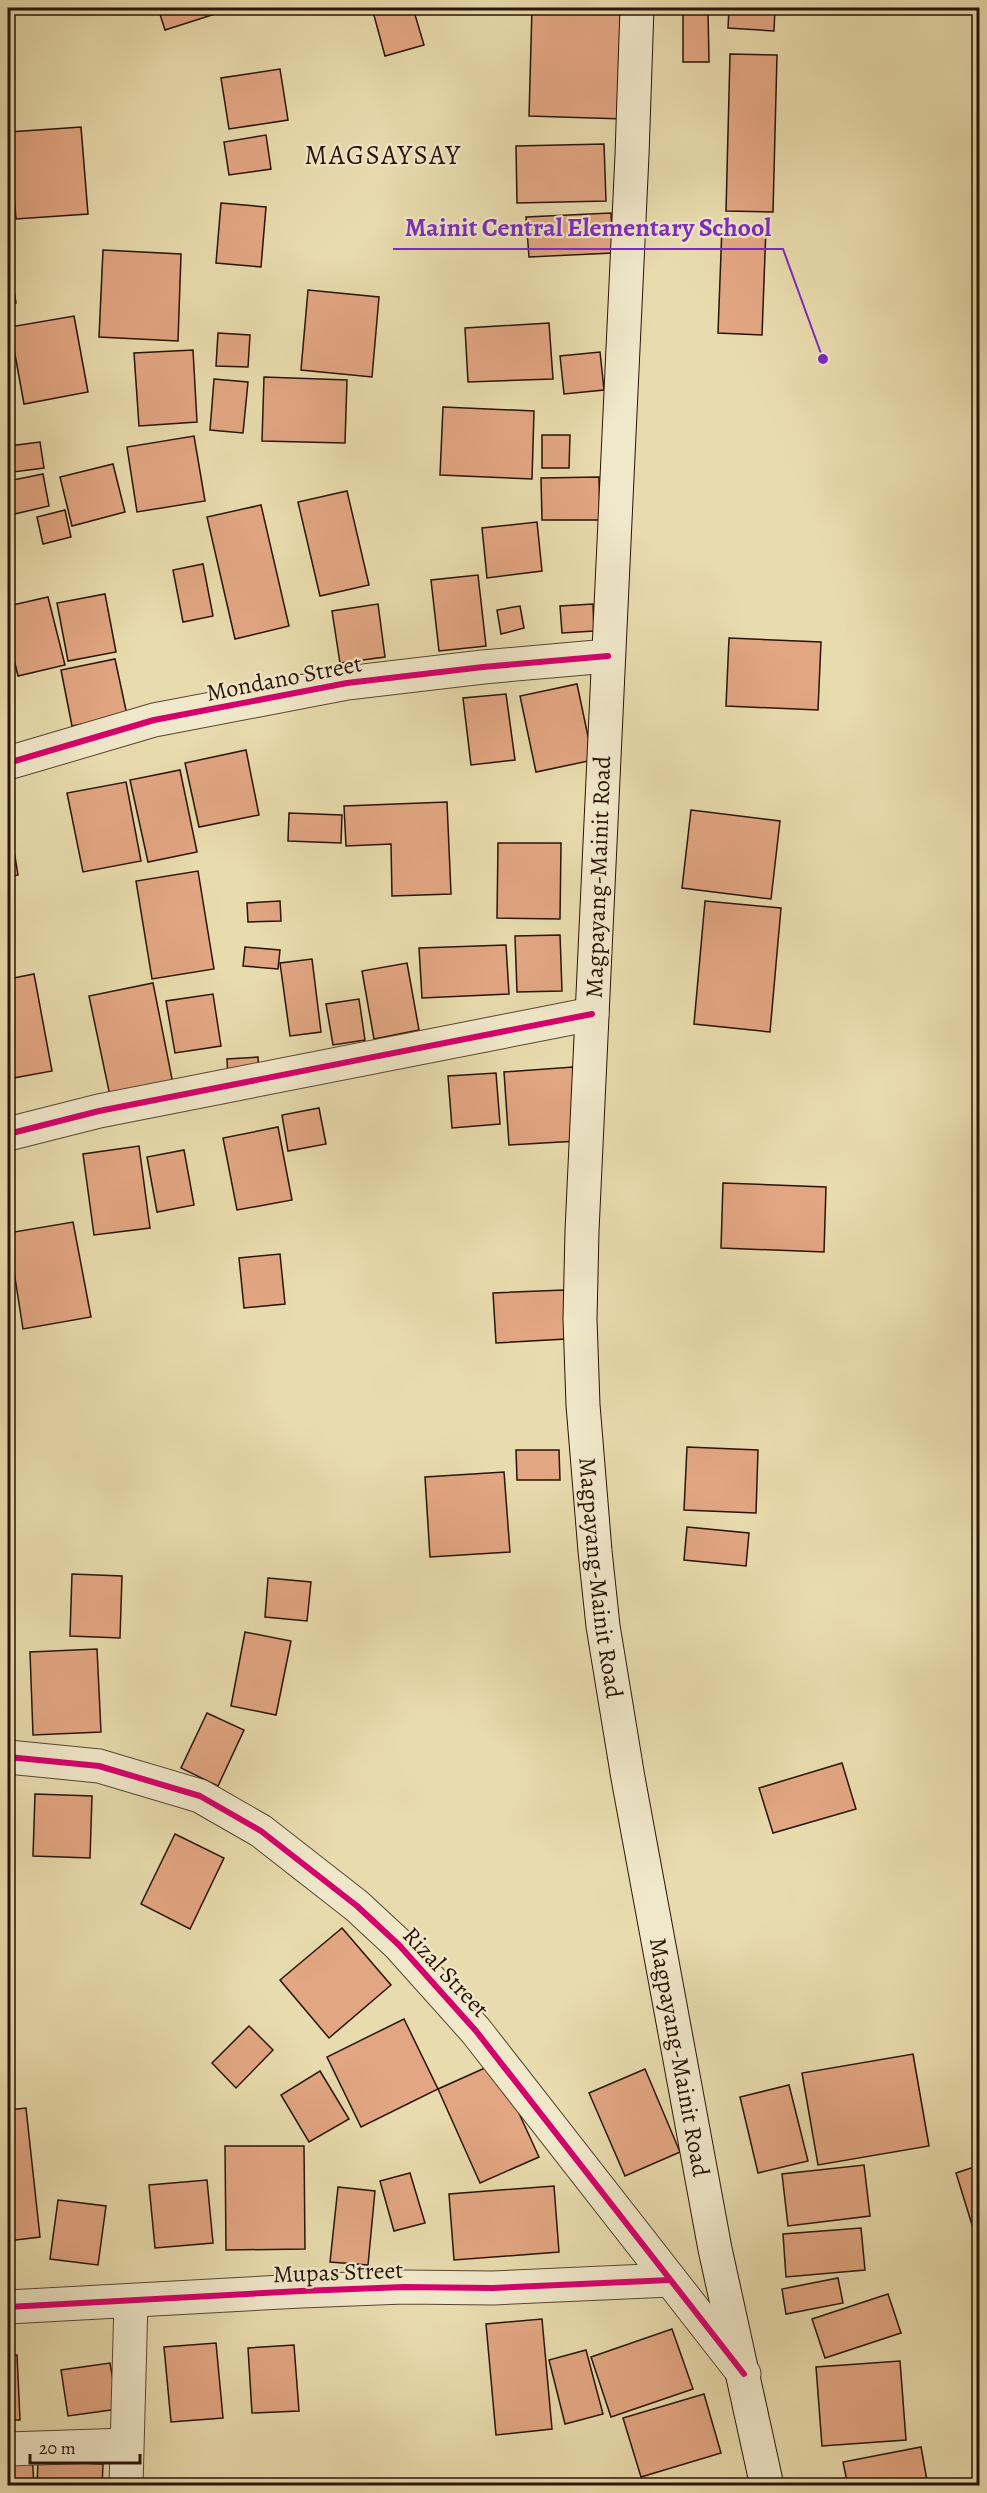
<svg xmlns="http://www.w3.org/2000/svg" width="987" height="2493" viewBox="0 0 987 2493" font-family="Alegreya,serif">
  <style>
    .building { fill: #e2a682; stroke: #291307; stroke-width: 1.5 }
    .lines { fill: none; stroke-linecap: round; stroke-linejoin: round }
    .street-casing { stroke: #594530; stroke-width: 35 }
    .secondary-casing { stroke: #291307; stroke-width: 35 }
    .street { stroke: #f0e8ca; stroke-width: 33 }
    .secondary { stroke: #f0e8ca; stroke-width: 33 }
    .cycleway-casing { stroke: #f0e8ca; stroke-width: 10 }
    .cycleway { stroke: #d6006c; stroke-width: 6 }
    .labels { text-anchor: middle; stroke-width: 4.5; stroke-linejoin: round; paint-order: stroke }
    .street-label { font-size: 24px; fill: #291307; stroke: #f0e8ca }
    .quarter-label { font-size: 27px; letter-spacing: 1.5px; fill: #291307; stroke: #f0e8ca }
    .leader { fill: none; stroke: #7b2cbf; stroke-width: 2 }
    .callout-dot { fill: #7b2cbf; stroke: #f0e8ca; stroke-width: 2 }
    .callout-label { font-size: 26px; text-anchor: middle; font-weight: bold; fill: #7b2cbf; stroke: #f0e8ca; stroke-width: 4.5; stroke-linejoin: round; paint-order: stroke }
  </style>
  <rect width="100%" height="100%" fill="#e8dbad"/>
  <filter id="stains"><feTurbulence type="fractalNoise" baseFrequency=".00333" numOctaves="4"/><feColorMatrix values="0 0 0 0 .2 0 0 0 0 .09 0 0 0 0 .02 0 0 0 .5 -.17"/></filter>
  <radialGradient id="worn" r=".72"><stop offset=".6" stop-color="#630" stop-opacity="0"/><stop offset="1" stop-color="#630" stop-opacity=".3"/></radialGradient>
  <!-- building -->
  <g class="building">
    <path d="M158,8H213L215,14L165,30Z"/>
    <path d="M372,8H413L424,45L385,56Z"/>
    <path d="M532,8H627L624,119L529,116Z"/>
    <path d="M729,8H775L774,31L728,28Z"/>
    <path d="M708,11L709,62H683V12Z"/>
    <path d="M730,54L777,55L773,212L726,211Z"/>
    <path d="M280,69L288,120L229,129L221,78Z"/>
    <path d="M81,127L88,214L16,219L9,132Z"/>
    <path d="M266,135L271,169L229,175L224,142Z"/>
    <path d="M604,144L606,201L517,203L516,146Z"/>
    <path d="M221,203L266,207L261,267L216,263Z"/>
    <path d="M611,213L613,253L529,257L526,217Z"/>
    <path d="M722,226L766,227L762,335L718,333Z"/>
    <path d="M103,250L181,254L178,341L99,337Z"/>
    <path d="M8,252L16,303L8,305Z"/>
    <path d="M308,290L379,297L372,377L301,370Z"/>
    <path d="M74,316L88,392L24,404L10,327Z"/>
    <path d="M549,323L553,379L468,382L465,328Z"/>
    <path d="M218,333L250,335L248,367L216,366Z"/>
    <path d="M193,350L197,422L139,426L134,353Z"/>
    <path d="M600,352L604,390L564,394L560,356Z"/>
    <path d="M264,377L347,380L345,443L262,441Z"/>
    <path d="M214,379L248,382L243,433L210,430Z"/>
    <path d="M443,407L534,411L532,479L440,475Z"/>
    <path d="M542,435H570L569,468H542Z"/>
    <path d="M194,436L205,501L137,512L127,447Z"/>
    <path d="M40,442L44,468L13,472L9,446Z"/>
    <path d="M113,464L125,512L72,526L60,477Z"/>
    <path d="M43,474L49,506L10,515L8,481Z"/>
    <path d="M599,477L600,520H542L541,478Z"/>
    <path d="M347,491L369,585L320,596L298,502Z"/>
    <path d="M261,505L289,626L235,639L207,517Z"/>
    <path d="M65,510L71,537L43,544L37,517Z"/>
    <path d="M537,522L542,571L487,578L482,528Z"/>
    <path d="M203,564L213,616L183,622L173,570Z"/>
    <path d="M478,575L486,646L439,651L431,580Z"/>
    <path d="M105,594L116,652L68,661L57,603Z"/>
    <path d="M48,597L65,665L18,676L8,634V606Z"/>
    <path d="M378,604L385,657L340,663L332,611Z"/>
    <path d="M593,604L594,631L562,633L560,606Z"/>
    <path d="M520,606L524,628L501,634L497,610Z"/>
    <path d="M729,638L821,642L818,710L726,706Z"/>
    <path d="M115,659L127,715L72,726L61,670Z"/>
    <path d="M577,684L593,760L536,772L520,696Z"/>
    <path d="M506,694L515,760L471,765L463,698Z"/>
    <path d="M8,698L13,734L8,735Z"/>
    <path d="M246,750L259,815L199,827L185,763Z"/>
    <path d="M180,770L197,852L148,862L130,780Z"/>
    <path d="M126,782L141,861L83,872L67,793Z"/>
    <path d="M447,802L451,894L392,896L391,844L346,846L344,806Z"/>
    <path d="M691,810L780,821L771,899L682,888Z"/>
    <path d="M289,813L342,815L341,843L288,841Z"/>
    <path d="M10,826L18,875L8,877V827Z"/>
    <path d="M498,843H561L560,919L497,918Z"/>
    <path d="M198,871L214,969L152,979L136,881Z"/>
    <path d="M280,901L281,921L248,922L247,903Z"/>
    <path d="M705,901L781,908L770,1032L694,1024Z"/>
    <path d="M560,935L562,991L517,992L515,936Z"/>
    <path d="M506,945L509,994L422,998L419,948Z"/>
    <path d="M245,947L280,950L278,969L243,966Z"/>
    <path d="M312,959L321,1032L290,1036L280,963Z"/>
    <path d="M407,963L419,1030L374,1039L362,971Z"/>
    <path d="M34,974L52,1071L8,1079V979Z"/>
    <path d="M153,983L173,1084L110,1096L89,996Z"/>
    <path d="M213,994L221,1046L175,1053L166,1001Z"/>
    <path d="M359,999L365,1040L333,1045L326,1004Z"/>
    <path d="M258,1057L259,1076L228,1078L227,1059Z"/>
    <path d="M573,1067L578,1141L509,1145L504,1072Z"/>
    <path d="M496,1073L500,1124L452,1128L448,1076Z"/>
    <path d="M319,1108L326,1144L288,1151L282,1115Z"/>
    <path d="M278,1127L292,1200L237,1210L223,1138Z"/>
    <path d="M139,1146L150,1228L94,1235L83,1154Z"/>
    <path d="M184,1150L194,1205L157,1212L147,1157Z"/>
    <path d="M723,1183L826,1187L824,1252L721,1248Z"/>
    <path d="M73,1222L91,1317L23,1329L8,1233Z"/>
    <path d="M280,1254L285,1304L244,1308L239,1258Z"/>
    <path d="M564,1290L566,1339L496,1343L493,1293Z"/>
    <path d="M687,1447L758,1450L756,1513L684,1510Z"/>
    <path d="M516,1450H559L560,1480H517Z"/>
    <path d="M504,1472L510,1552L430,1557L425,1477Z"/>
    <path d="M687,1527L749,1533L746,1566L684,1560Z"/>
    <path d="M72,1574L122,1576L120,1638L70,1636Z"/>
    <path d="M268,1578L311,1582L307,1621L265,1617Z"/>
    <path d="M245,1632L291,1641L276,1715L231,1706Z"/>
    <path d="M97,1649L101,1732L33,1735L30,1652Z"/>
    <path d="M207,1713L244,1730L218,1786L181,1768Z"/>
    <path d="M842,1763L856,1809L773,1833L759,1788Z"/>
    <path d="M35,1794L92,1796L90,1858L33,1856Z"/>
    <path d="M175,1834L224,1858L190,1929L141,1904Z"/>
    <path d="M342,1928L391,1985L329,2038L280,1980Z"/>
    <path d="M404,2019L438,2089L361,2127L327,2057Z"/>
    <path d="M249,2026L273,2050L236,2088L212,2063Z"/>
    <path d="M913,2054L929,2146L818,2165L802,2073Z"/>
    <path d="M496,2063L539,2157L480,2183L438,2089Z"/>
    <path d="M645,2069L680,2152L625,2176L589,2093Z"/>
    <path d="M320,2071L349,2119L309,2142L281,2095Z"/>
    <path d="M789,2085L808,2161L758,2173L740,2097Z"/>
    <path d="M26,2108L40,2237L8,2241V2110Z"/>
    <path d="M225,2146H304L305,2249L226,2250Z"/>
    <path d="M864,2165L870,2216L788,2226L782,2174Z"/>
    <path d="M980,2165V2240L977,2241L956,2173Z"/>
    <path d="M410,2173L425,2223L394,2231L380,2181Z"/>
    <path d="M207,2180L213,2243L155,2248L149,2185Z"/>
    <path d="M554,2186L559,2252L454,2260L449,2194Z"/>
    <path d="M338,2187L375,2191L368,2265L330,2262Z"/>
    <path d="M58,2200L106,2206L98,2265L50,2259Z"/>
    <path d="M861,2228L865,2270L786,2277L783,2234Z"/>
    <path d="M838,2278L843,2303L786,2314L782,2289Z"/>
    <path d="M888,2294L901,2333L825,2358L812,2319Z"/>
    <path d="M542,2319L552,2429L496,2435L486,2324Z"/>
    <path d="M672,2329L693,2389L611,2417L591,2357Z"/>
    <path d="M216,2343L223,2418L171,2422L164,2347Z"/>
    <path d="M294,2345L299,2411L252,2413L248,2348Z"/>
    <path d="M586,2350L603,2414L565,2424L549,2360Z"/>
    <path d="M17,2355L20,2420H8V2356Z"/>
    <path d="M900,2361L906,2440L822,2446L816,2367Z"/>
    <path d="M110,2363L118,2409L68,2416L61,2370Z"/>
    <path d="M704,2394L721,2453L641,2477L623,2418Z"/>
    <path d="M921,2447L928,2486H848L843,2462Z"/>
    <path d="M32,2453L34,2486H8V2454Z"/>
    <path d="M38,2461L103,2464L102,2486H37Z"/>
  </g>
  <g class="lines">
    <defs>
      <g id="street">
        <path d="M8,763L154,720L347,683L483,667L608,656"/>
        <path d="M8,1134L99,1111L592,1014"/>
        <path d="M8,1757L99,1766L200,1796L261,1831L357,1906L399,1945L476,2031L744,2374"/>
        <path d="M8,2307L301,2291L404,2287L493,2288L670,2280"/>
        <path d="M8,2449L126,2445"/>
        <path d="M126,2486L131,2301"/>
      </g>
      <g id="secondary">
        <path id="s1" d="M637,8L632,155L582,1231L580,1319L583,1405L595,1551L603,1626L628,1778L715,2249L767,2486"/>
      </g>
    </defs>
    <!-- street casing -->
    <use href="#street" class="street-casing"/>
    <!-- secondary casing -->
    <use href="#secondary" class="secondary-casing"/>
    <!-- street -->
    <use href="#street" class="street"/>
    <!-- secondary -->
    <use href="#secondary" class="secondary"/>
    <defs>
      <g id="cycleway">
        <path d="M8,763L154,720L347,683L483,667L608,656"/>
        <path d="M8,1134L99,1111L592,1014"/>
        <path d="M8,1757L99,1766L200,1796L261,1831L357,1906L399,1945L476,2031L744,2374"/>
        <path d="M8,2307L301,2291L404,2287L493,2288L670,2280"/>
      </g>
    </defs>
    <!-- cycleway casing -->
    <use href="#cycleway" class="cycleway-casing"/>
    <!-- cycleway -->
    <use href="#cycleway" class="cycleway"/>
  </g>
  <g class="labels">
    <!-- street labels -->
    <g class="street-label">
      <text transform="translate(284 678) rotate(-11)" y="8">Mondano Street</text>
      <text transform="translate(598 877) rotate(-88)" y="8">Magpayang-Mainit Road</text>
      <text dy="8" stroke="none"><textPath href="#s1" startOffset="1572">Magpayang-Mainit Road</textPath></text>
      <text transform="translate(446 1972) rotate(47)" y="8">Rizal Street</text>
      <text dy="8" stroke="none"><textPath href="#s1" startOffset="2058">Magpayang-Mainit Road</textPath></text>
      <text transform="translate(338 2272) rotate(-2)" y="8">Mupas Street</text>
    </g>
    <!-- quarter labels -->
    <g class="quarter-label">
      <text x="383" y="164">MAGSAYSAY</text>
    </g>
  </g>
  <!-- callouts -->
  <path class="leader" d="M823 359L783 249H393"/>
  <circle class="callout-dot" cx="823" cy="359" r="6"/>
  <g class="callout-label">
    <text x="588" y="236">Mainit Central Elementary School</text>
  </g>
  <!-- margin -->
  <rect width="987" height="2493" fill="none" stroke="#e8dbad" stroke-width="30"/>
  <rect x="9" y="9" width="969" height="2475" fill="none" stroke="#291307" stroke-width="3"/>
  <rect x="15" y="15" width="957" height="2463" fill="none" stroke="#291307" stroke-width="1.5"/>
  <!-- scale -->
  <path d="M30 2454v9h110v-9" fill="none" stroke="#291307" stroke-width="3"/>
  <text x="39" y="2454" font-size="18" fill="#291307" stroke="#f0e8ca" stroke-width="4.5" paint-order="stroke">20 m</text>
  <rect width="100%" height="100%" filter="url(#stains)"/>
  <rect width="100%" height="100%" fill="url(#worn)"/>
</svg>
